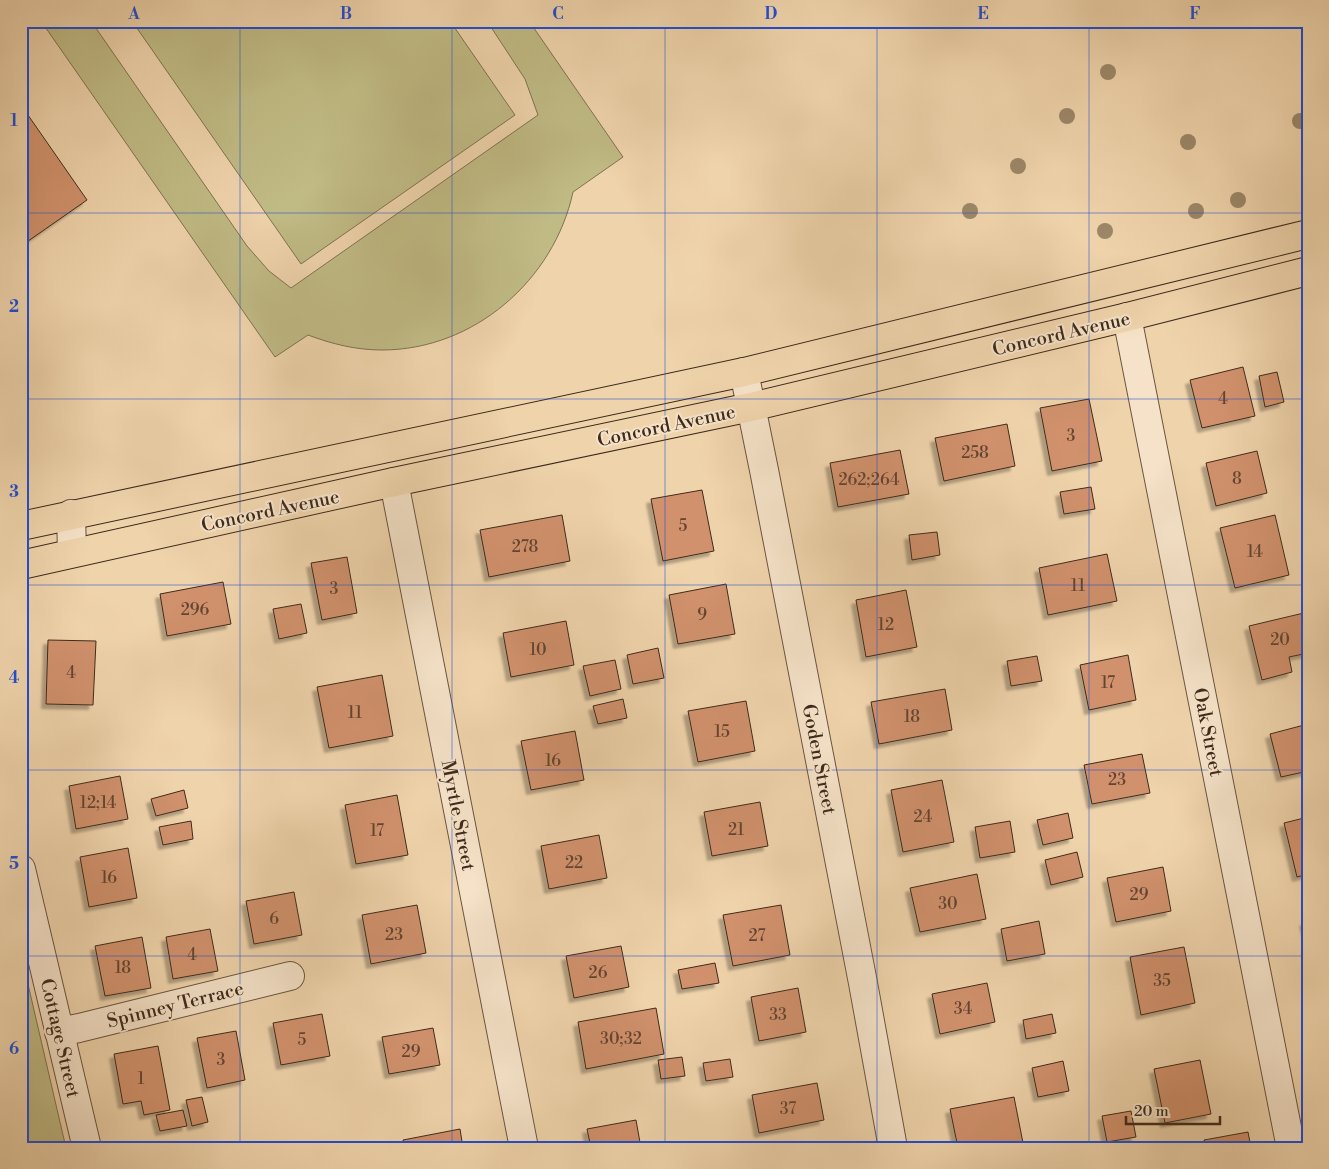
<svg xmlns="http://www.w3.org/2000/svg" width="1329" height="1169" viewBox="0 0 1329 1169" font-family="'Libre Bodoni',serif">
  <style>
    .green { fill: #c0ba84; stroke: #7f7250 }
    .building { fill: #d0916c; stroke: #3e2b1d; filter: url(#shadow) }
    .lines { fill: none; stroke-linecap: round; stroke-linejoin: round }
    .minor-casing { stroke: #6a5540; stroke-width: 30 }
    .major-casing { stroke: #3e2b1d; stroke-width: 30 }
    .minor { stroke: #f5e2c8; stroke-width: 28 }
    .major { stroke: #efd3ab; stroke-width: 28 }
    .tree { fill: #9c8768 }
    .grid { fill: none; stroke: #1d4ed8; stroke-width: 1; stroke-opacity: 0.55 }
    .labels { text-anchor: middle; stroke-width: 4; stroke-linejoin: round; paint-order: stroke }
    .number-label { font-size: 16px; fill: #624431 }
    .street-label { font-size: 19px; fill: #3e2b1d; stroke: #f5e2c8 }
    .neatline { fill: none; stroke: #1d4ed8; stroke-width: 2 }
    .grid-label { font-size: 16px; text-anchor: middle; font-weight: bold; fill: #1d4ed8 }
  </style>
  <defs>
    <filter id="shadow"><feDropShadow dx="-4.5" dy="4.5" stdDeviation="1" flood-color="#0004"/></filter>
  </defs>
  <rect width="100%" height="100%" fill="#efd3ab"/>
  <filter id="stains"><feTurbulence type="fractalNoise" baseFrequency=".004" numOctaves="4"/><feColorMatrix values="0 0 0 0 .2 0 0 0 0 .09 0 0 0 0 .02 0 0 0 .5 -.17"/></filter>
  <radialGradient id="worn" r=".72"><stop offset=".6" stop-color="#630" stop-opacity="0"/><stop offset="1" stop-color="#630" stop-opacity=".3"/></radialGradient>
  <!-- green -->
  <g class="green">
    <path d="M41,21H91L247,246L269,271L291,288L538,115L525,79L487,21H529L623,157L573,192C554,280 474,350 382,350C356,350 332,344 308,335L275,357Z"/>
    <path d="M132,21H450L515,115L301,264Z"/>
    <path d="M21,954L66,1148H21Z"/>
  </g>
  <!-- building -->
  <g class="building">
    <path d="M21,105L87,200L21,246Z"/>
    <path d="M1243,367L1255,416L1202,428L1190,380Z"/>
    <path d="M1277,372L1284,402L1265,407L1259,376Z"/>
    <path d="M1089,399L1102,461L1052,471L1040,408Z"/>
    <path d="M1007,424L1015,466L944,481L935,438Z"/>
    <path d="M900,450L909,494L838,507L830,463Z"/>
    <path d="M1257,451L1267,493L1216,506L1206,463Z"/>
    <path d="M1091,487L1095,509L1064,514L1060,492Z"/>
    <path d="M702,490L714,551L663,561L651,499Z"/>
    <path d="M562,515L570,561L489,577L480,530Z"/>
    <path d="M1275,515L1289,575L1235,588L1220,528Z"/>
    <path d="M937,532L940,555L912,560L909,535Z"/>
    <path d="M1107,554L1117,601L1048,615L1039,568Z"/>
    <path d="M347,557L357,613L322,620L311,563Z"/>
    <path d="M223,582L231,624L167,636L160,594Z"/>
    <path d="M726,584L735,634L678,644L669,595Z"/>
    <path d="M906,590L917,647L866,657L856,600Z"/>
    <path d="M301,604L307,633L279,639L273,609Z"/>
    <path d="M1308,612V653L1289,657L1292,672L1262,680L1249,626Z"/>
    <path d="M566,621L574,665L511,677L503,633Z"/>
    <path d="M48,640L96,641L93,705L46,704Z"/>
    <path d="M658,648L664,678L633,684L627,655Z"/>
    <path d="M1128,655L1136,700L1089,710L1080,665Z"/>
    <path d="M1037,656L1042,681L1011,686L1007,661Z"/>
    <path d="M615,660L621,689L590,696L583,666Z"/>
    <path d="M382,675L393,736L329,748L317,687Z"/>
    <path d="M945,689L952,730L879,744L871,702Z"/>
    <path d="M623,699L627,718L598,724L593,706Z"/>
    <path d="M746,701L755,751L698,762L688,711Z"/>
    <path d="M1308,724V771L1281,777L1270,734Z"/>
    <path d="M575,731L584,780L531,790L521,741Z"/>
    <path d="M1142,754L1150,793L1092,804L1084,765Z"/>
    <path d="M120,776L128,819L76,829L69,786Z"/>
    <path d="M942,780L954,842L903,852L891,790Z"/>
    <path d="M184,790L188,808L156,816L151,799Z"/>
    <path d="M397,795L408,855L356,864L345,805Z"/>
    <path d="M760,802L768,846L712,856L704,812Z"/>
    <path d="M1068,813L1073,838L1043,845L1037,820Z"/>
    <path d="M1308,817V874L1297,877L1284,823Z"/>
    <path d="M191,821L193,839L163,845L159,827Z"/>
    <path d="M1010,821L1015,852L980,858L975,827Z"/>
    <path d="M599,835L607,878L549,889L541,846Z"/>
    <path d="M128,848L137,898L89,907L80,857Z"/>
    <path d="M1077,852L1083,877L1051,885L1045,860Z"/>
    <path d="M1163,867L1171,911L1116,922L1107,878Z"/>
    <path d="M977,874L986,919L920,932L910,888Z"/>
    <path d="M294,892L302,935L254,944L246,901Z"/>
    <path d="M417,905L426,953L371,964L362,915Z"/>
    <path d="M781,905L790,955L733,966L723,915Z"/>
    <path d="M1039,921L1045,954L1007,961L1001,929Z"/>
    <path d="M1308,921V936L1304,922Z"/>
    <path d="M210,929L218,971L173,979L166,937Z"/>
    <path d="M142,937L151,988L105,996L95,946Z"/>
    <path d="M621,946L629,987L574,998L566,956Z"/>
    <path d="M1184,947L1195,1003L1141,1015L1130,957Z"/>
    <path d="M715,963L719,983L682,989L678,970Z"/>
    <path d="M987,983L995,1022L940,1034L932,994Z"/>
    <path d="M798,988L806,1032L759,1041L751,997Z"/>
    <path d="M656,1008L664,1054L586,1069L578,1022Z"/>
    <path d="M322,1014L330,1056L281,1065L273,1023Z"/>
    <path d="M1052,1014L1056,1033L1026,1039L1023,1020Z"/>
    <path d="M433,1028L440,1065L389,1074L382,1037Z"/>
    <path d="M236,1031L245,1080L207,1088L197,1038Z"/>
    <path d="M158,1046L170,1110L144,1115L141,1101L123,1104L114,1054Z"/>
    <path d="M682,1057L685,1076L661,1079L658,1060Z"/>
    <path d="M730,1059L733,1077L706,1081L703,1063Z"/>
    <path d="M1200,1060L1211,1114L1165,1123L1154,1069Z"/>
    <path d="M1063,1061L1069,1091L1038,1097L1032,1068Z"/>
    <path d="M817,1083L824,1120L759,1133L752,1095Z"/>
    <path d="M202,1097L208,1122L192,1126L186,1100Z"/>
    <path d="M1014,1097L1024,1148H958L950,1109Z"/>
    <path d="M183,1110L187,1126L160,1131L156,1115Z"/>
    <path d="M1131,1111L1136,1137L1107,1142L1102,1116Z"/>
    <path d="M636,1120L641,1148H591L587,1129Z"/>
    <path d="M460,1129L463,1148H404L403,1140Z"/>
    <path d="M1248,1132L1251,1148H1205L1204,1140Z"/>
  </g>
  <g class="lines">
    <defs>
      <g id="minor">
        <path d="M1127,317L1291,1148"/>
        <path d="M744,372L764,470L863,983L893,1148"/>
        <path d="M394,482L524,1148"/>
        <path d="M71,514L72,553"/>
        <path d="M21,869L87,1148"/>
        <path d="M59,1032L79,1028L290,976"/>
      </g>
      <g id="major">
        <path d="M21,526L744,372L1308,234"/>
        <path d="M21,565L394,482L751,407L1127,317L1308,271"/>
      </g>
    </defs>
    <!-- minor casing -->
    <use href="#minor" class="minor-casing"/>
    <!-- major casing -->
    <use href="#major" class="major-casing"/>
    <!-- minor -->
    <use href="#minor" class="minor"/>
    <!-- major -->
    <use href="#major" class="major"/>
  </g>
  <!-- trees -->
  <g class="tree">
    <circle cx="1108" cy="72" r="8"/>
    <circle cx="1067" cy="116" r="8"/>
    <circle cx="1300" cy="121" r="8"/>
    <circle cx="1188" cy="142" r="8"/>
    <circle cx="1018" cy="166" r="8"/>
    <circle cx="1238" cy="200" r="8"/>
    <circle cx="970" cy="211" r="8"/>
    <circle cx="1196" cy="211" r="8"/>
    <circle cx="1105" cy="231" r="8"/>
  </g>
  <!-- grid -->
  <path class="grid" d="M240,21V1148M452,21V1148M665,21V1148M877,21V1148M1089,21V1148M21,213H1308M21,399H1308M21,585H1308M21,770H1308M21,956H1308"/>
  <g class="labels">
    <!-- number labels -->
    <g class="number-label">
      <text x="1223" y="404">4</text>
      <text x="1071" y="441">3</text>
      <text x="975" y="458">258</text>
      <text x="1237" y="484">8</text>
      <text x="869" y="485">262;264</text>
      <text x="683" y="531">5</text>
      <text x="525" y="552">278</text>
      <text x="1255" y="557">14</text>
      <text x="1078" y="591">11</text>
      <text x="334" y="594">3</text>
      <text x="195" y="615">296</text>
      <text x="702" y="620">9</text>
      <text x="886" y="630">12</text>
      <text x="1280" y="645">20</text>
      <text x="538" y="655">10</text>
      <text x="71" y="678">4</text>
      <text x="1108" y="688">17</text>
      <text x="355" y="718">11</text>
      <text x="912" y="722">18</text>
      <text x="722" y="737">15</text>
      <text x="553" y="766">16</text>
      <text x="1117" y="785">23</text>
      <text x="98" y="808">12;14</text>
      <text x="923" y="822">24</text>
      <text x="736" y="835">21</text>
      <text x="377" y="836">17</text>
      <text x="574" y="868">22</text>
      <text x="109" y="883">16</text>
      <text x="1139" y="900">29</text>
      <text x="948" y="909">30</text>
      <text x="274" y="924">6</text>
      <text x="394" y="940">23</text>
      <text x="757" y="941">27</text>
      <text x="192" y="960">4</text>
      <text x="123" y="973">18</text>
      <text x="598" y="978">26</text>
      <text x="1162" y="986">35</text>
      <text x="963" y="1014">34</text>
      <text x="778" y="1020">33</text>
      <text x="621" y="1044">30;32</text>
      <text x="302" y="1045">5</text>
      <text x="411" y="1057">29</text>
      <text x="221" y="1065">3</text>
      <text x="141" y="1084">1</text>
      <text x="788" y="1114">37</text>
    </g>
    <!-- street labels -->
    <g class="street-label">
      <text transform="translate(1061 333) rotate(-13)" y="7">Concord Avenue</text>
      <text transform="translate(666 425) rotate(-12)" y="7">Concord Avenue</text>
      <text transform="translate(270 510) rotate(-12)" y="7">Concord Avenue</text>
      <text transform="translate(1209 732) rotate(79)" y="7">Oak Street</text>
      <text transform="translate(820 759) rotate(79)" y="7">Goden Street</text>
      <text transform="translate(459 815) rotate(79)" y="7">Myrtle Street</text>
      <text transform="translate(175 1004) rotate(-14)" y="7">Spinney Terrace</text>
      <text transform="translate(61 1038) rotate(77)" y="7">Cottage Street</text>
    </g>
  </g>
  <!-- margin -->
  <rect width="1329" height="1169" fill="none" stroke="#efd3ab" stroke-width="55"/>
  <!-- scale -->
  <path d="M1126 1116v8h94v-8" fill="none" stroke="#3e2b1d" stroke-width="2.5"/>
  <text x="1134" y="1116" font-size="15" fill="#3e2b1d" stroke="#f5e2c8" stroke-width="4" paint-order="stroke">20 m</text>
  <rect x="28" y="28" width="1274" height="1114" class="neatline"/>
  <g class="grid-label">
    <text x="134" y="19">A</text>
    <text x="346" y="19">B</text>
    <text x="558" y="19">C</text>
    <text x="771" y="19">D</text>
    <text x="983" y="19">E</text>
    <text x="1195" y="19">F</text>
    <text x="14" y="126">1</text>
    <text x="14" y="312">2</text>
    <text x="14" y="497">3</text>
    <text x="14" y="683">4</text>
    <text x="14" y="869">5</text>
    <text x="14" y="1054">6</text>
  </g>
  <rect width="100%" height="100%" filter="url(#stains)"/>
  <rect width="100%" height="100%" fill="url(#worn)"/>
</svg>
